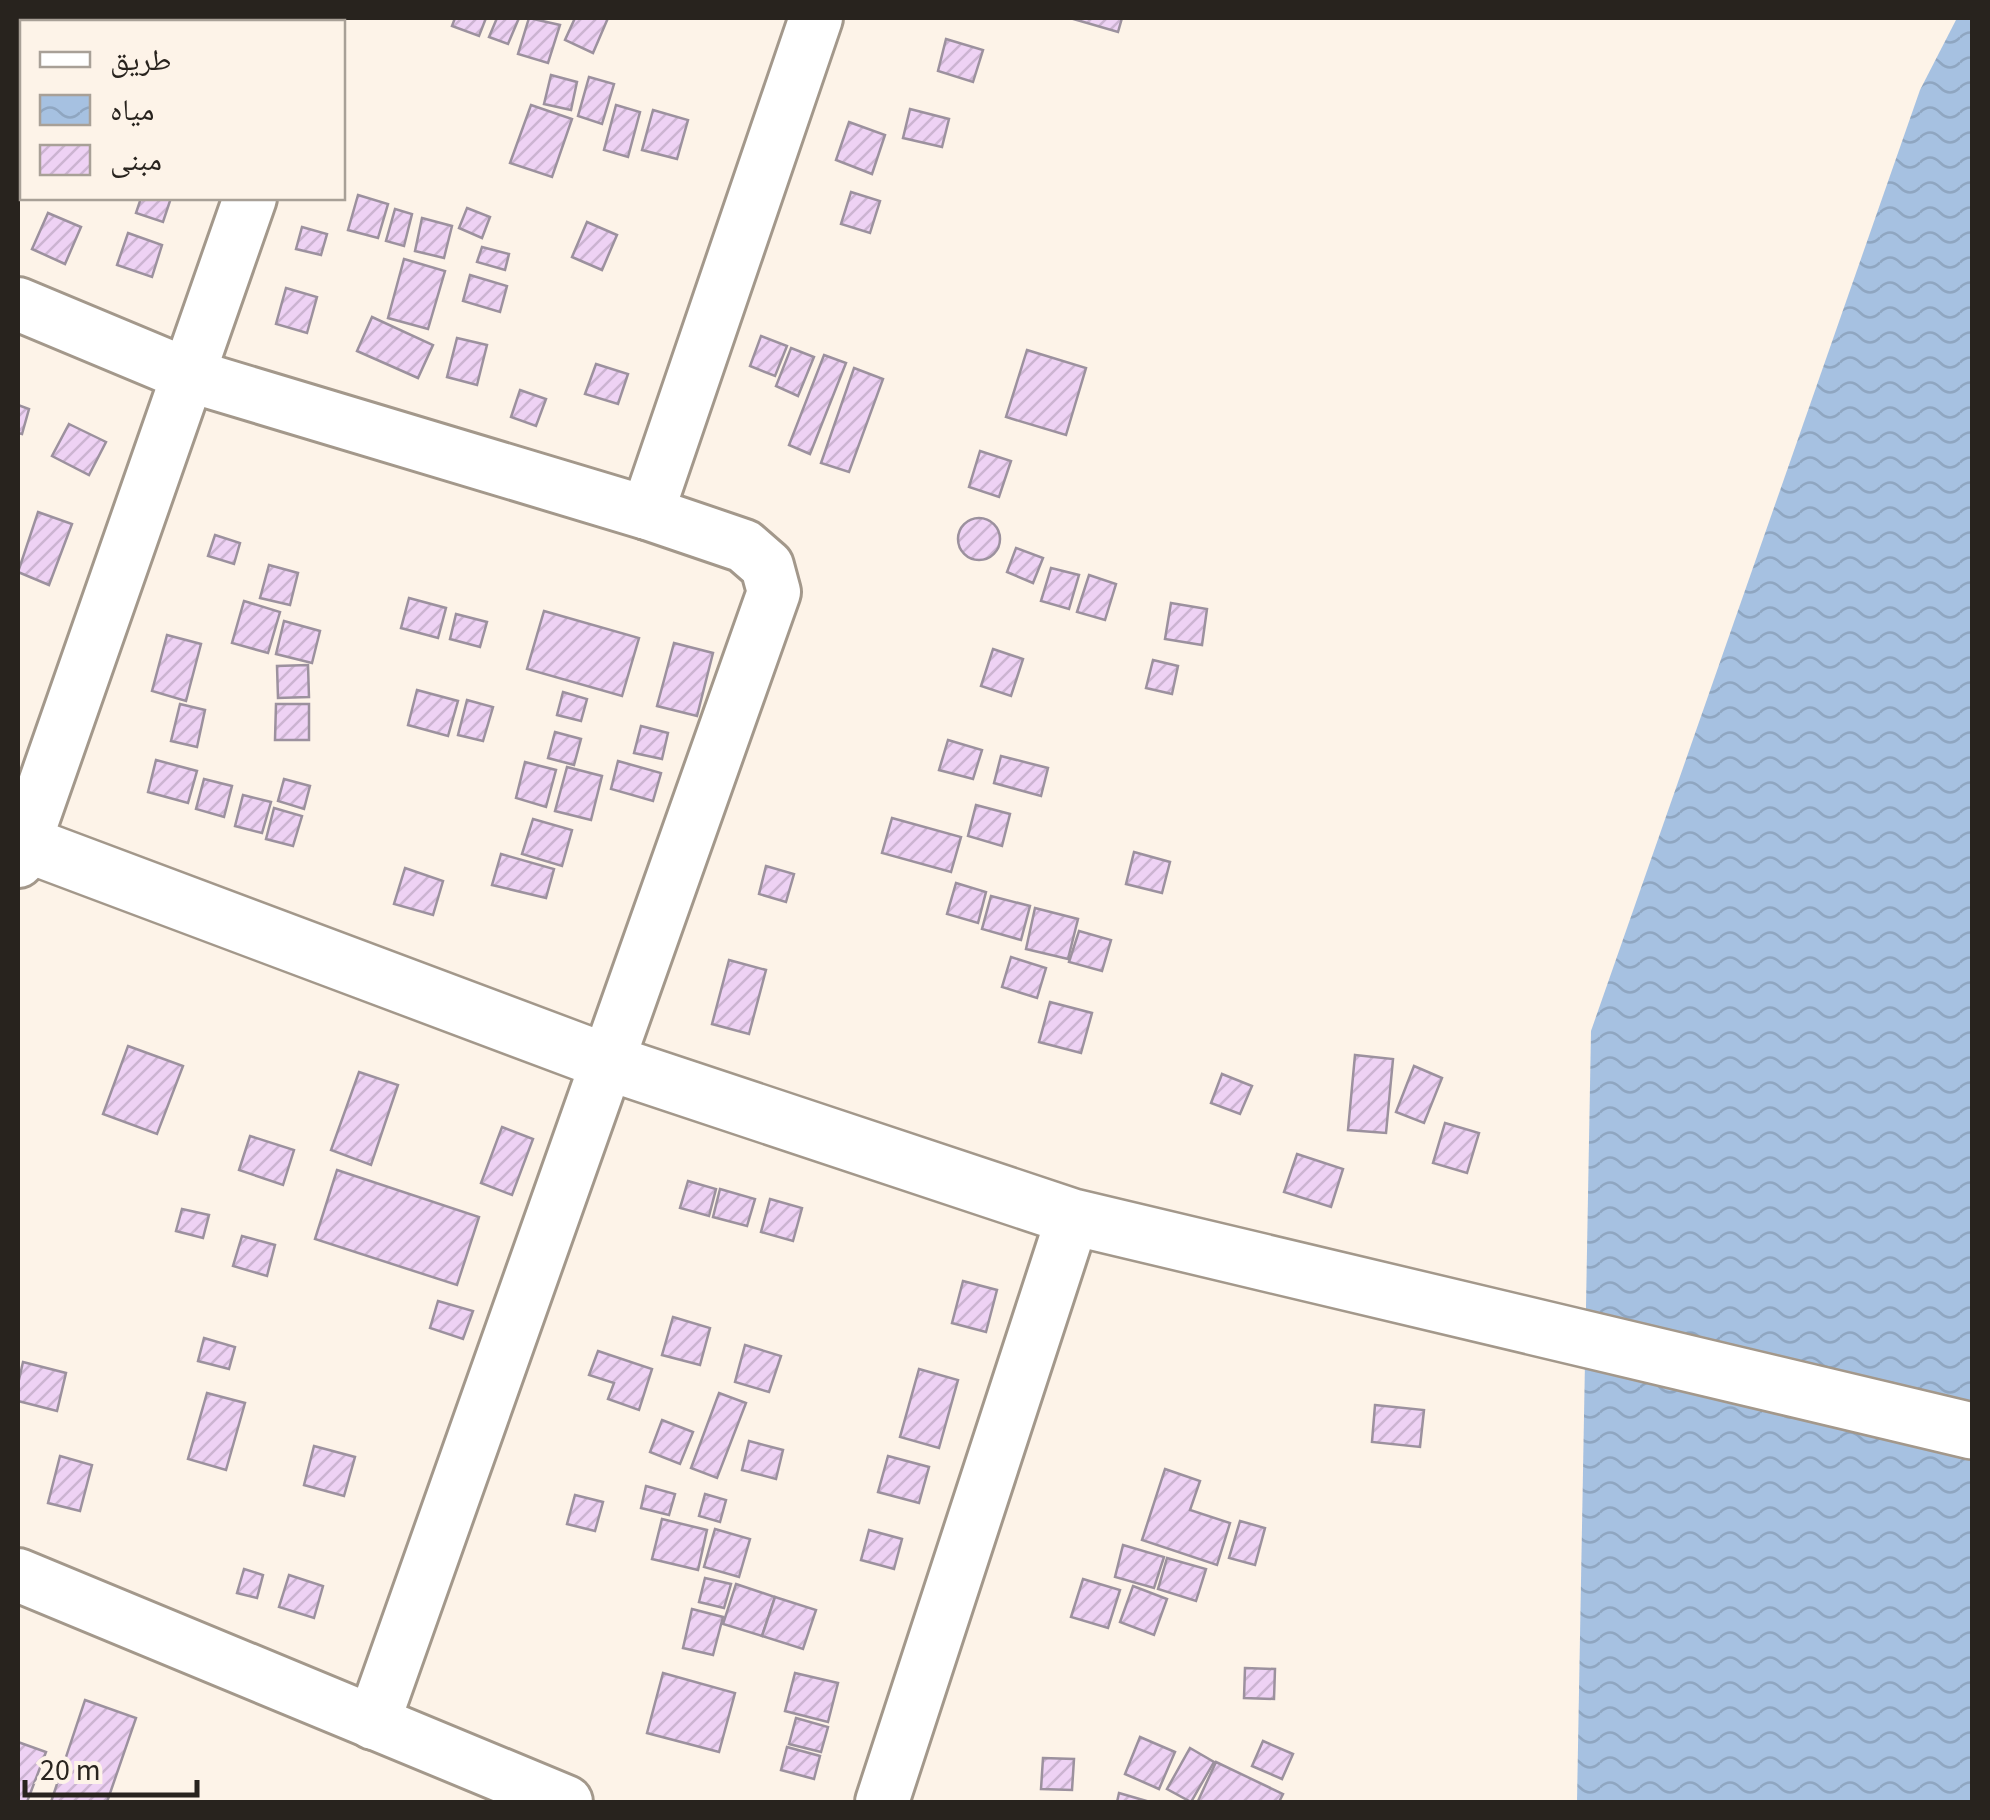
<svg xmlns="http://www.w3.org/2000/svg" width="1990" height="1820" viewBox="0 0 1990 1820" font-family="'Source Sans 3','Noto Naskh Arabic',sans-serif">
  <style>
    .water { fill: url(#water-waves) }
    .building { fill: url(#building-hatch); stroke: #9c919e; stroke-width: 2.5 }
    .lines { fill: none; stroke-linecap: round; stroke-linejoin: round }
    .minor-casing { stroke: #a3988b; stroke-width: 58 }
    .tertiary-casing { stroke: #a3988b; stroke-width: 60 }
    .minor { stroke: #fff; stroke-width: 52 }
    .tertiary { stroke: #fff; stroke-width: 55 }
  </style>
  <defs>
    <pattern id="water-waves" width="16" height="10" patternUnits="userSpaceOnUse" patternTransform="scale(2.5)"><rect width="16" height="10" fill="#a6c1e1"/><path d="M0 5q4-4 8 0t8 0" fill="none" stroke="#8fa6c1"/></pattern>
    <pattern id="building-hatch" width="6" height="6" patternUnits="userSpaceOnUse" patternTransform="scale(2.5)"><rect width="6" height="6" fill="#eed2f4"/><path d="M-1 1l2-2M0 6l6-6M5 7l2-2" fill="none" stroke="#ccb4d1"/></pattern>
  </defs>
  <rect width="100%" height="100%" fill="#fdf3e8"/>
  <!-- water -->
  <path class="water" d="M1957,18H1972V1802H1577L1591,1031L1920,90Z"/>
  <!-- building -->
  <g class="building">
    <path d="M455,18H486L479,36L452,26Z"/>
    <path d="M497,18H519L508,44L489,37Z"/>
    <path d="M529,18L560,25L548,63L518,54Z"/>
    <path d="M575,18H608L593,53L565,40Z"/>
    <path d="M1070,18H1122L1118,32Z"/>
    <path d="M946,39L983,50L973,82L938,71Z"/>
    <path d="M551,75L577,82L571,110L544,104Z"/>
    <path d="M589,77L614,84L602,124L578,116Z"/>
    <path d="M531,105L572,119L552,177L510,163Z"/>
    <path d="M616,105L640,112L628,157L604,150Z"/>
    <path d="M910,109L949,119L942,147L903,138Z"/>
    <path d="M653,110L688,120L677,159L642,150Z"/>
    <path d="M849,122L885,135L872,174L836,160Z"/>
    <path d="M851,192L880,201L870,233L841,224Z"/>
    <path d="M358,195L388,204L378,238L348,230Z"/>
    <path d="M141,198H171L163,222L136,213Z"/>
    <path d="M467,208L490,217L482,238L459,228Z"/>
    <path d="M395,209L412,214L404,246L386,241Z"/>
    <path d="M48,213L81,227L65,264L32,249Z"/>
    <path d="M422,218L452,226L444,258L415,251Z"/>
    <path d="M587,222L617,235L602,270L572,257Z"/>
    <path d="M302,227L327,234L321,255L296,249Z"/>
    <path d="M128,233L162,245L152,277L117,265Z"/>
    <path d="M482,247L509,254L505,270L477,262Z"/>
    <path d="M404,259L445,271L428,329L388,318Z"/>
    <path d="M470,275L507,286L500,312L463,301Z"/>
    <path d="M286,288L317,297L307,333L276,324Z"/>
    <path d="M372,317L433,345L418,378L357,351Z"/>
    <path d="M761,336L787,346L775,376L750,366Z"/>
    <path d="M457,338L487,345L477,385L447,377Z"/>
    <path d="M791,348L814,357L798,396L776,386Z"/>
    <path d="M1027,350L1086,368L1066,435L1006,417Z"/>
    <path d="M824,355L846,363L810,454L789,445Z"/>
    <path d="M596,364L628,374L618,404L585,394Z"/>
    <path d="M854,368L883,379L849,472L821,463Z"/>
    <path d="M520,390L546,399L536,426L511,417Z"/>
    <path d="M18,405L29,409L22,434L18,433Z"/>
    <path d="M69,424L106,442L89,475L52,456Z"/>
    <path d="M980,451L1011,461L999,497L969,487Z"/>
    <path d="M38,512L72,524L49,585L18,572Z"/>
    <circle cx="979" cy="539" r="21"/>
    <path d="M215,535L240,543L234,564L208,556Z"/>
    <path d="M1016,548L1043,558L1033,583L1007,572Z"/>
    <path d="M269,565L298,573L290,605L260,598Z"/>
    <path d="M1051,568L1079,575L1069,609L1041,601Z"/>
    <path d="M1089,575L1116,584L1105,620L1077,612Z"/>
    <path d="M409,598L446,608L438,638L401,628Z"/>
    <path d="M244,601L280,612L268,653L232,643Z"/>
    <path d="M1171,603L1207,609L1202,645L1165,639Z"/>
    <path d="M544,611L639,638L622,696L527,669Z"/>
    <path d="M456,614L487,622L480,647L450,639Z"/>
    <path d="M284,621L320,631L312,663L276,654Z"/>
    <path d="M167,635L201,644L186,701L152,691Z"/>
    <path d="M674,643L713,653L697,716L657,706Z"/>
    <path d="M993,649L1023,659L1011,696L981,686Z"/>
    <path d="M1153,660L1178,666L1172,694L1146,688Z"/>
    <path d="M308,665L309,697L278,698L277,666Z"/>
    <path d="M417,690L458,701L448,736L408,725Z"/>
    <path d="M563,692L587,699L581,721L557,715Z"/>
    <path d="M467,700L493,707L483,741L458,735Z"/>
    <path d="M180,704L205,710L197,747L171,741Z"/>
    <path d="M276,704H309V740H275Z"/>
    <path d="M641,726L668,733L662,759L634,753Z"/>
    <path d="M555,732L581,739L574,765L548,758Z"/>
    <path d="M948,740L982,750L973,779L939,770Z"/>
    <path d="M1001,756L1048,768L1041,796L994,783Z"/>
    <path d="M156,760L197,771L188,803L148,792Z"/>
    <path d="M618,761L661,773L653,801L611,789Z"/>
    <path d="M525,762L556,770L546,807L516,798Z"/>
    <path d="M567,767L602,776L591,820L555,811Z"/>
    <path d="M204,779L232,786L224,817L196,809Z"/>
    <path d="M284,779L310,786L304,809L278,801Z"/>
    <path d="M243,795L271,802L262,833L235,826Z"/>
    <path d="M976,805L1010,814L1002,846L968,836Z"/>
    <path d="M274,808L302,816L293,846L266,839Z"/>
    <path d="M892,818L961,837L951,872L882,853Z"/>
    <path d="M533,819L572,830L562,866L522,854Z"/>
    <path d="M1134,852L1170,862L1162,893L1126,884Z"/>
    <path d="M501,854L554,869L546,898L492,885Z"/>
    <path d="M766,866L794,874L786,902L759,894Z"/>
    <path d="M405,868L443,881L433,915L394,904Z"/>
    <path d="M956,883L986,892L978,923L947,914Z"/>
    <path d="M991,896L1030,906L1021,940L982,929Z"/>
    <path d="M1035,908L1078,919L1068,959L1026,949Z"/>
    <path d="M1079,931L1111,940L1102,971L1069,962Z"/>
    <path d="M1011,957L1046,968L1037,998L1002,987Z"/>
    <path d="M729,960L766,970L749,1034L712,1024Z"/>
    <path d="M1050,1002L1092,1013L1081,1053L1039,1042Z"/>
    <path d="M128,1046L183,1066L157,1134L103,1114Z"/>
    <path d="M1355,1055L1393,1059L1386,1133L1348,1130Z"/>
    <path d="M1414,1066L1442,1078L1424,1123L1396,1112Z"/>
    <path d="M359,1072L398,1085L371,1165L331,1150Z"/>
    <path d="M1222,1074L1252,1086L1240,1114L1211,1103Z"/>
    <path d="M1445,1123L1479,1133L1467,1173L1433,1163Z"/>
    <path d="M502,1127L533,1139L512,1195L481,1183Z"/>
    <path d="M250,1136L294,1150L283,1185L239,1170Z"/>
    <path d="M1297,1154L1343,1169L1331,1207L1284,1192Z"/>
    <path d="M337,1170L479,1217L457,1285L315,1239Z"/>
    <path d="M688,1181L716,1189L709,1216L680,1208Z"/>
    <path d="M720,1189L755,1199L747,1226L713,1217Z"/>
    <path d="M770,1199L802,1208L793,1241L761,1232Z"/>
    <path d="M182,1209L209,1215L203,1238L176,1231Z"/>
    <path d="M242,1236L275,1245L267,1276L233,1266Z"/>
    <path d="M963,1281L997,1290L986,1332L952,1323Z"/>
    <path d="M438,1301L473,1311L463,1339L430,1328Z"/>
    <path d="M673,1317L710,1328L700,1365L662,1355Z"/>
    <path d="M204,1338L235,1347L229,1369L198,1361Z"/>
    <path d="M745,1345L781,1356L769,1392L735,1382Z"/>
    <path d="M598,1351L652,1369L639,1410L608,1399L614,1383L589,1375Z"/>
    <path d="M23,1362L66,1373L57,1411L18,1401V1384Z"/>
    <path d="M919,1369L958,1380L939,1448L900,1437Z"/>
    <path d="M207,1393L245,1403L226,1470L188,1459Z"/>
    <path d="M719,1393L746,1403L717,1478L691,1468Z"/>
    <path d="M1375,1405L1424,1410L1420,1447L1372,1442Z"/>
    <path d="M662,1420L693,1432L680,1464L650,1452Z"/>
    <path d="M749,1441L783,1450L776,1479L742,1470Z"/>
    <path d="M314,1446L355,1457L344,1496L304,1485Z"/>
    <path d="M60,1456L92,1465L80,1511L48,1503Z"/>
    <path d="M888,1456L929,1467L919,1503L878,1492Z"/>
    <path d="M1165,1469L1200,1481L1190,1510L1230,1523L1217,1565L1142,1540Z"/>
    <path d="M646,1486L675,1494L669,1515L641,1508Z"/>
    <path d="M705,1494L726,1500L720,1522L699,1516Z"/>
    <path d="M575,1495L603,1502L595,1531L567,1524Z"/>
    <path d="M662,1519L707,1530L698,1570L652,1559Z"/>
    <path d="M1240,1521L1265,1528L1255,1565L1229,1558Z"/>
    <path d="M715,1529L750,1539L739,1577L704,1567Z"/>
    <path d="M869,1530L902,1539L894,1569L861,1560Z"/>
    <path d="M1123,1545L1164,1557L1154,1588L1115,1577Z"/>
    <path d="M1167,1558L1206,1569L1196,1601L1158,1589Z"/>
    <path d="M244,1569L263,1575L257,1598L237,1593Z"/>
    <path d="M289,1575L323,1586L314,1618L279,1607Z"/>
    <path d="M705,1578L731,1584L724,1608L699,1602Z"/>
    <path d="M1083,1579L1120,1590L1108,1628L1071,1617Z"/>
    <path d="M736,1584L775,1597L762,1636L723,1624Z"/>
    <path d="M1133,1586L1167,1599L1154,1635L1120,1622Z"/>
    <path d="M775,1597L816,1610L803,1649L762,1636Z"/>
    <path d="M692,1609L723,1617L713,1655L683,1648Z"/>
    <path d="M1245,1668L1275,1669L1274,1699L1244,1698Z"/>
    <path d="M663,1673L735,1693L719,1752L647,1733Z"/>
    <path d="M795,1673L838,1683L828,1722L785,1711Z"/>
    <path d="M85,1700L136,1718L107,1802H51Z"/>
    <path d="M796,1718L828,1727L821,1752L789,1744Z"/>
    <path d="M1140,1737L1175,1752L1159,1789L1125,1774Z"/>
    <path d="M1263,1741L1293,1754L1282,1779L1252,1766Z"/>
    <path d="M18,1742L46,1752L27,1802H18Z"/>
    <path d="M787,1747L820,1756L814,1779L781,1770Z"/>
    <path d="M1190,1748L1214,1762L1191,1802L1167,1789Z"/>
    <path d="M1043,1758L1074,1759L1072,1790L1041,1789Z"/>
    <path d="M1216,1762L1283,1794L1279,1802L1198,1801Z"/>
    <path d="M1119,1793L1150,1802H1117Z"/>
  </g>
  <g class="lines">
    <defs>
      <g id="minor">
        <path d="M311,22L313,18"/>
        <path d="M18,304L188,375L647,513L744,546L767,566L774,592L373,1723"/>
        <path d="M647,513L816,18"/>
        <path d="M18,861L250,198"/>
        <path d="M18,1575L566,1802"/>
        <path d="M882,1802L1073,1217"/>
      </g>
      <path id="tertiary" d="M18,841L607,1062L1073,1217L1972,1431"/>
    </defs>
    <!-- minor casing -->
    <use href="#minor" class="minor-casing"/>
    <!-- tertiary casing -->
    <use href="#tertiary" class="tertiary-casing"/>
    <!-- minor -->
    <use href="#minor" class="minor"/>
    <!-- tertiary -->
    <use href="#tertiary" class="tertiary"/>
  </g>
  <!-- border -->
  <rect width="1990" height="1820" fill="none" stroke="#28231e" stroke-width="40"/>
  <!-- legend -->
  <rect x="20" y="20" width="325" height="180" fill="#fdf3e8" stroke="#a8a097" stroke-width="2.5"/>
  <rect x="40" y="52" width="50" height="15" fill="#ffffff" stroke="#a8a097" stroke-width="2.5"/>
  <text x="110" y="70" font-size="30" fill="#28231e">طريق</text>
  <rect x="40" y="95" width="50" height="30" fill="url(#water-waves)" stroke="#a8a097" stroke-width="2.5"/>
  <text x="110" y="120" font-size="30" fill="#28231e">مياه</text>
  <rect x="40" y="145" width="50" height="30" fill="url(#building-hatch)" stroke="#a8a097" stroke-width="2.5"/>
  <text x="110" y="170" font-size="30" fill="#28231e">مبنى</text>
  <!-- scale -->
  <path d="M25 1780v15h172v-15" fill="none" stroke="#28231e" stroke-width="5"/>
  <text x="40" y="1780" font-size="30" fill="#28231e" stroke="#fdf3e8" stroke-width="8" paint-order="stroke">20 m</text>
</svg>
